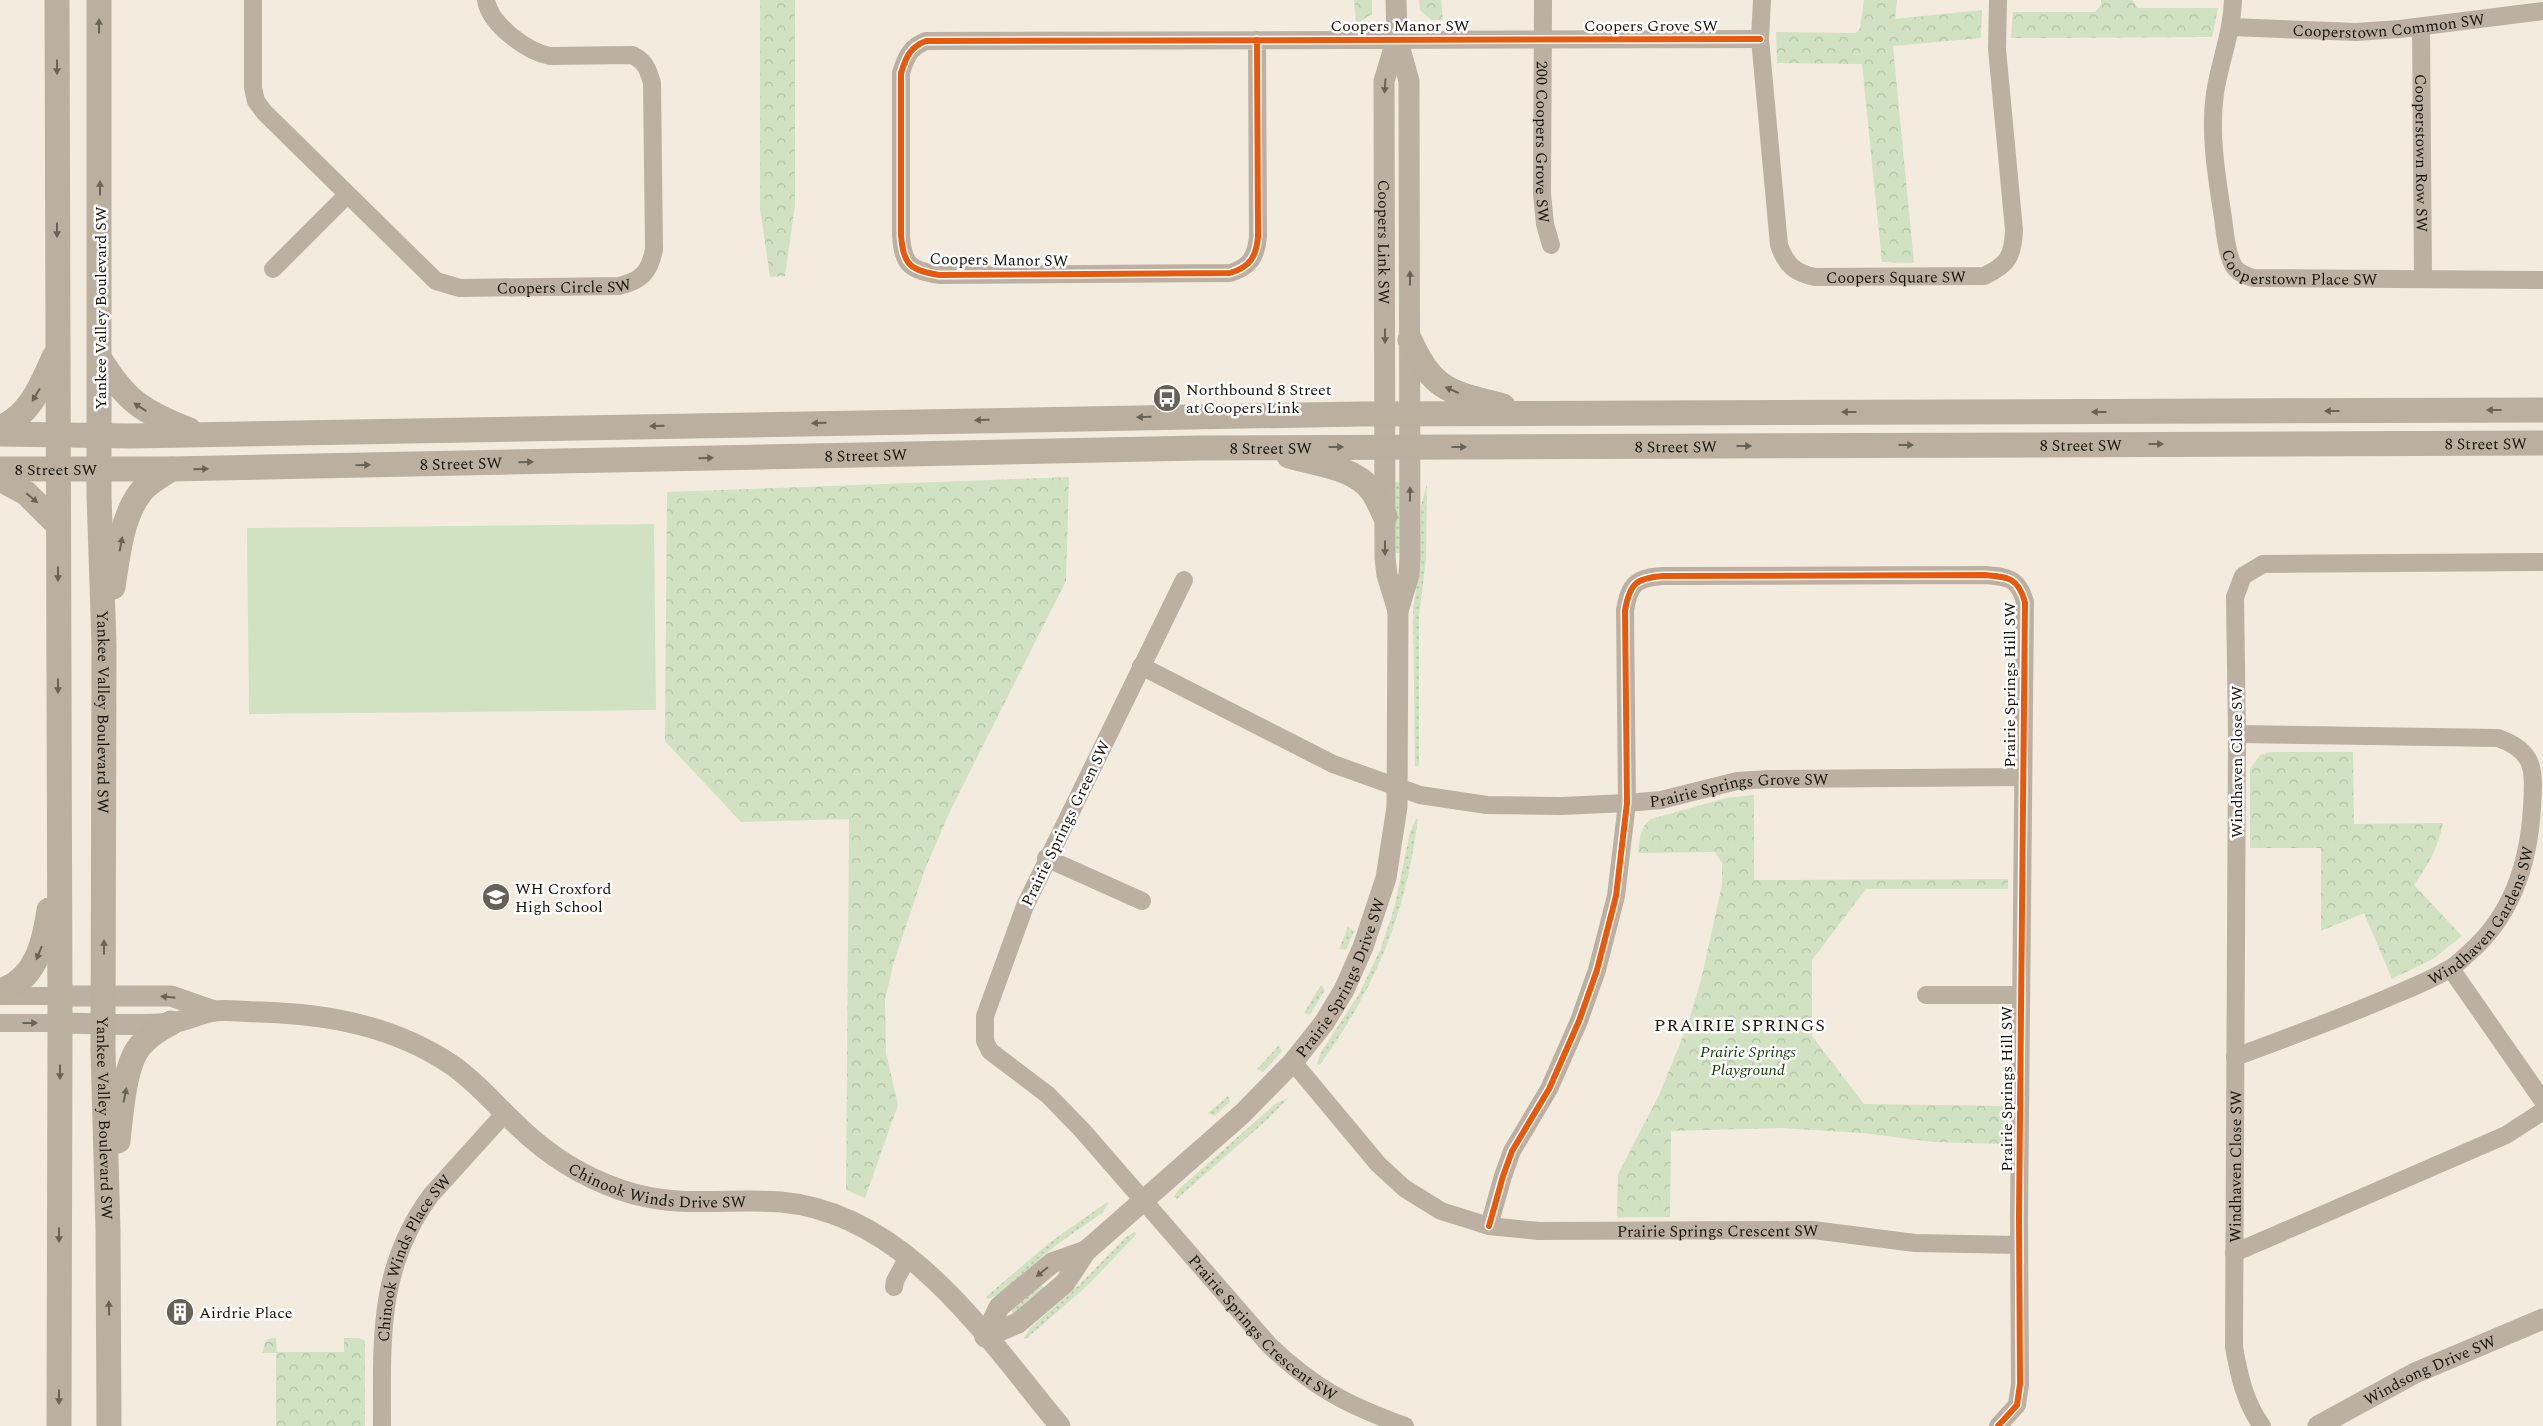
<svg xmlns="http://www.w3.org/2000/svg" width="2543" height="1426" viewBox="0 0 2543 1426" font-family="Spectral,serif">
  <style>
    .grass { fill: url(#grass-dots) }
    .park { fill: url(#park-crowns) }
    .garden { fill: #d0e2c1 }
    .lines { fill: none; stroke-linecap: round; stroke-linejoin: round }
    .minor { stroke: #bcb0a2; stroke-width: 18 }
    .tertiary { stroke: #bcb0a2; stroke-width: 21 }
    .secondary { stroke: #bbb09f; stroke-width: 25 }
    .cycleway-casing { stroke: #fdfdfd; stroke-width: 9 }
    .cycleway { stroke: #e8590c; stroke-width: 6 }
    .oneway { fill: #6a6256 }
    .oneway2 { fill: #6b6257 }
    .labels { text-anchor: middle; stroke-width: 5; stroke-linejoin: round; paint-order: stroke }
    .street-label { font-size: 16px; fill: #1a150c; stroke: #fdfdfd }
    .poi-label { font-size: 16px; fill: #1a150c; stroke: #fdfdfd; text-anchor: start }
    .park-label { font-size: 16px; font-style: italic; fill: #1a410d; stroke: #fdfdfd }
    .neighbourhood-label { font-size: 18px; letter-spacing: 1px; fill: #1a150c; stroke: #fdfdfd }
  </style>
  <defs>
    <pattern id="grass-dots" width="8" height="8" patternUnits="userSpaceOnUse" patternTransform="scale(1.25)"><rect width="8" height="8" fill="#d0e2c1"/><path d="M2 2h.1M6 6h.1" fill="none" stroke="#b2c1a5" stroke-width="1.8" stroke-linecap="round"/></pattern>
    <pattern id="park-crowns" width="20" height="18" patternUnits="userSpaceOnUse" patternTransform="scale(1.25)"><rect width="20" height="18" fill="#d0e2c1"/><path d="M2 6a3 3 0 1 1 6 0M12 15a3 3 0 1 1 6 0" fill="none" stroke="#b2c1a5"/></pattern>
  </defs>
  <rect width="100%" height="100%" fill="#f3ecde"/>
  <!-- grass -->
  <g class="grass">
    <rect x="1394" y="482" width="6" height="71"/>
    <path d="M1427,484L1426,559L1419,616V765L1415,767L1413,609L1420,564L1421,506Z"/>
    <path d="M1416,819H1418C1405,917 1377,984 1320,1065L1317,1064L1321,1052L1359,994L1381,948L1395,905L1410,832Z"/>
    <path d="M1348,927L1354,931L1346,950L1339,949Z"/>
    <path d="M1321,985L1325,990L1310,1015L1304,1013Z"/>
    <path d="M1279,1045L1282,1051L1263,1072L1257,1069Z"/>
    <path d="M1228,1096L1230,1102L1214,1116L1208,1113Z"/>
    <path d="M1288,1098L1268,1119L1177,1199L1174,1197L1179,1189L1275,1104Z"/>
    <path d="M1107,1202L1109,1203L1102,1213L1055,1246L998,1295L988,1299L987,1296L1049,1243Z"/>
    <path d="M1135,1232L1136,1235L1087,1286L1026,1339L1024,1338L1030,1328L1079,1285L1126,1237Z"/>
    <path d="M1041,1284L1045,1289L1015,1315L1011,1310Z"/>
  </g>
  <!-- park -->
  <g class="park">
    <path d="M760,0H795V205L785,276L770,277L760,209Z"/>
    <path d="M1354,0H1372V14L1356,24Z"/>
    <path d="M1419,0H1441L1443,20H1431L1420,10Z"/>
    <path d="M1864,0H1897L1895,19L1982,10L1981,38L1893,46L1914,263L1882,262L1862,64L1777,63L1776,32L1856,33L1860,28Z"/>
    <path d="M2101,0H2132L2138,8H2218L2212,37L2011,38L2013,12H2095L2101,5Z"/>
    <path d="M1069,477L1066,581L951,809L925,869L894,962L885,999L886,1053L898,1105L865,1198L846,1190L849,819L741,822L665,741L667,492Z"/>
    <path d="M2270,752H2353L2354,824L2443,823C2438,848 2428,865 2414,885L2462,936L2433,959L2392,979L2364,913L2321,931V848H2250V769L2260,755Z"/>
    <path d="M1754,795V880L2008,879V889H1866L1812,960V1036L1864,1104L2007,1106V1144L1933,1142L1862,1133L1781,1128L1671,1131L1670,1217H1617L1618,1174L1659,1095L1688,1024L1701,980L1722,885V863L1715,852L1638,853C1640,840 1639,828 1651,819L1726,798Z"/>
    <path d="M272,1338H276L277,1352H344V1338H359L365,1341V1426H276V1353H262L266,1340Z"/>
  </g>
  <!-- garden -->
  <path class="garden" d="M654,524L656,710L249,714L247,528Z"/>
  <g class="lines">
    <!-- minor -->
    <g class="minor">
      <path id="s1" d="M253,0V88L256,101L264,112L436,281L460,288L619,286C641,281 650,272 654,249L652,83C648,69 645,61 632,55L550,56C528,52 490,25 486,0"/>
      <path id="s2" d="M1543,0L1542,194L1545,224L1551,245"/>
      <path id="s3" d="M1762,0L1760,39L1779,245C1786,265 1795,273 1815,277L1984,276C2008,265 2013,256 2014,230L1997,49L1998,0"/>
      <path id="s4" d="M2233,0C2232,33 2220,61 2215,93C2209,134 2217,178 2223,218C2225,233 2226,249 2232,263C2236,272 2244,275 2253,278L2543,280"/>
      <path id="s5" d="M2231,27L2356,32L2400,29L2543,11"/>
      <path id="s6" d="M2421,28L2423,278"/>
      <path d="M1257,40L1258,237C1256,257 1250,267 1230,273L939,275C910,270 903,265 901,235V73C906,57 910,47 926,41L1760,39"/>
      <path d="M273,269L347,195"/>
      <path id="s7" d="M1184,580L1025,906L985,1016V1041L990,1051L1048,1095L1082,1130L1269,1345C1314,1388 1347,1405 1405,1426"/>
      <path id="s8" d="M1141,666L1333,764L1420,795L1487,805L1561,806L1627,803L1661,800L1737,781L1769,779L2022,777"/>
      <path d="M1046,858L1142,901"/>
      <path d="M2451,969L2543,1101"/>
      <path d="M1926,995H2021"/>
      <path d="M0,996H60"/>
      <path d="M0,1023H60"/>
      <path id="s9" d="M2235,1057C2284,1039 2333,1021 2380,1001C2403,991 2428,982 2449,969C2457,965 2463,958 2470,952C2512,915 2529,862 2532,807C2534,771 2536,751 2498,738L2237,734"/>
      <path id="s10" d="M1293,1062L1378,1164L1404,1188L1441,1211L1489,1226L1538,1231L1813,1230L1915,1243L2019,1245"/>
      <path d="M1489,1226L1503,1176L1512,1151L1549,1089L1579,1021L1597,970L1616,896L1627,803L1625,610C1630,583 1636,578 1663,576L1985,575C2009,577 2018,578 2025,602L2019,1217L2020,1384L2017,1405L1998,1426"/>
      <path d="M2234,1253L2506,1135L2543,1111"/>
      <path d="M894,1287L895,1281L908,1257"/>
      <path id="s11" d="M382,1426C382,1340 377,1268 431,1195L505,1113"/>
      <path id="s12" d="M2262,1426C2245,1403 2239,1375 2234,1347L2237,734L2235,597L2243,576L2263,564L2543,562"/>
    </g>
    <!-- tertiary -->
    <g class="tertiary">
      <path id="s13" d="M1397,38L1384,81L1385,558L1387,575L1398,611"/>
      <path d="M60,996H171L214,1011"/>
      <path id="s14" d="M60,1023C96,1023 134,1027 170,1023C185,1022 199,1013 214,1011C229,1009 245,1012 260,1012C328,1014 394,1026 452,1065C478,1083 496,1106 519,1127C548,1155 583,1177 621,1190C675,1209 726,1198 781,1202C906,1213 986,1337 1060,1426"/>
      <path id="s15" d="M985,1337L1018,1323L1065,1283L1086,1251L1242,1114L1293,1062L1324,1023L1344,990L1363,947L1386,878L1397,807L1398,611L1409,575L1410,557L1409,81L1397,38L1396,0"/>
      <path d="M985,1337L999,1307L1052,1263L1086,1251"/>
      <path id="s16" d="M2318,1426L2415,1373L2543,1319"/>
    </g>
    <!-- secondary -->
    <g class="secondary">
      <path d="M57,0L60,1023L59,1426"/>
      <path id="s17" d="M99,0V495L104,644L103,1051L108,1230L109,1426"/>
      <path d="M1410,340C1433,392 1451,392 1503,406"/>
      <path d="M100,359C126,401 143,412 189,430"/>
      <path d="M0,428C30,415 41,386 54,357"/>
      <path d="M0,434L130,436L1361,414L2543,410"/>
      <path d="M1289,456C1316,464 1355,467 1372,491C1378,499 1381,508 1385,516"/>
      <path id="s18" d="M0,469H171L1199,448L2543,443"/>
      <path d="M0,479L26,493L58,525"/>
      <path d="M113,587C118,556 121,519 140,493C147,483 161,476 171,469"/>
      <path d="M0,991C36,980 44,943 49,910"/>
      <path d="M118,1141C121,1115 124,1065 140,1046C149,1035 159,1029 171,1023"/>
    </g>
    <defs>
      <g id="cycleway">
        <path d="M1257,40L1258,237C1256,257 1250,267 1230,273L939,275C910,270 903,265 901,235V73C906,57 910,47 926,41L1760,39"/>
        <path d="M1489,1226L1503,1176L1512,1151L1549,1089L1579,1021L1597,970L1616,896L1627,803L1625,610C1630,583 1636,578 1663,576L1985,575C2009,577 2018,578 2025,602L2019,1217L2020,1384L2017,1405L1998,1426"/>
      </g>
    </defs>
    <!-- cycleway casing -->
    <use href="#cycleway" class="cycleway-casing"/>
    <!-- cycleway -->
    <use href="#cycleway" class="cycleway"/>
  </g>
  <!-- one-way arrows -->
  <defs><path id="oneway-solid" d="M-6-.8H1V-3.2L6.5 0L1 3.2V.8H-6Z" transform="scale(1.25)"/></defs>
  <g class="oneway">
    <use href="#oneway-solid" transform="translate(99 26) rotate(-90)"/>
    <use href="#oneway-solid" transform="translate(57 67) rotate(90)"/>
    <use href="#oneway-solid" transform="translate(100 188) rotate(-90)"/>
    <use href="#oneway-solid" transform="translate(57 230) rotate(90)"/>
    <use href="#oneway-solid" transform="translate(1452 390) rotate(-156)"/>
    <use href="#oneway-solid" transform="translate(36 395) rotate(121)"/>
    <use href="#oneway-solid" transform="translate(140 407) rotate(-147)"/>
    <use href="#oneway-solid" transform="translate(2494 410) rotate(180)"/>
    <use href="#oneway-solid" transform="translate(2332 411) rotate(180)"/>
    <use href="#oneway-solid" transform="translate(1849 412) rotate(180)"/>
    <use href="#oneway-solid" transform="translate(2099 412) rotate(180)"/>
    <use href="#oneway-solid" transform="translate(1144 417) rotate(179)"/>
    <use href="#oneway-solid" transform="translate(982 420) rotate(179)"/>
    <use href="#oneway-solid" transform="translate(819 423) rotate(179)"/>
    <use href="#oneway-solid" transform="translate(657 426) rotate(179)"/>
    <use href="#oneway-solid" transform="translate(2156 444)"/>
    <use href="#oneway-solid" transform="translate(1906 445)"/>
    <use href="#oneway-solid" transform="translate(1744 446)"/>
    <use href="#oneway-solid" transform="translate(1336 447)"/>
    <use href="#oneway-solid" transform="translate(1459 447)"/>
    <use href="#oneway-solid" transform="translate(706 458) rotate(-1)"/>
    <use href="#oneway-solid" transform="translate(526 462) rotate(-1)"/>
    <use href="#oneway-solid" transform="translate(363 465) rotate(-1)"/>
    <use href="#oneway-solid" transform="translate(201 469) rotate(-1)"/>
    <use href="#oneway-solid" transform="translate(32 498) rotate(40)"/>
    <use href="#oneway-solid" transform="translate(121 544) rotate(-79)"/>
    <use href="#oneway-solid" transform="translate(58 574) rotate(90)"/>
    <use href="#oneway-solid" transform="translate(58 686) rotate(90)"/>
    <use href="#oneway-solid" transform="translate(104 947) rotate(-90)"/>
    <use href="#oneway-solid" transform="translate(39 953) rotate(112)"/>
    <use href="#oneway-solid" transform="translate(60 1072) rotate(90)"/>
    <use href="#oneway-solid" transform="translate(125 1095) rotate(-79)"/>
    <use href="#oneway-solid" transform="translate(59 1235) rotate(90)"/>
    <use href="#oneway-solid" transform="translate(109 1308) rotate(-91)"/>
    <use href="#oneway-solid" transform="translate(59 1397) rotate(90)"/>
  </g>
  <g class="oneway2">
    <use href="#oneway-solid" transform="translate(1385 86) rotate(94)"/>
    <use href="#oneway-solid" transform="translate(1410 278) rotate(-90)"/>
    <use href="#oneway-solid" transform="translate(1385 336) rotate(90)"/>
    <use href="#oneway-solid" transform="translate(1410 494) rotate(-90)"/>
    <use href="#oneway-solid" transform="translate(1385 548) rotate(90)"/>
    <use href="#oneway-solid" transform="translate(168 997) rotate(-174)"/>
    <use href="#oneway-solid" transform="translate(30 1023)"/>
    <use href="#oneway-solid" transform="translate(1042 1272) rotate(141)"/>
  </g>
  <!-- icons -->
  <defs>
    <symbol id="bus-disc" viewBox="-11 -11 22 22"><circle r="9.5" fill="#666056" stroke="#fdfdfd"/><path d="M-5-6H5V4H4V6H2V4H-2V6H-4V4H-5ZM-3.5-4V0h7V-4ZM-3.5 1.2v1.5H-2V1.2ZM2 1.2v1.5H3.5V1.2Z" fill="#fff"/></symbol>
    <symbol id="school-disc" viewBox="-11 -11 22 22"><circle r="9.5" fill="#666056" stroke="#fdfdfd"/><path d="M0-5L7-2L0 1L-7-2ZM-4 1L0 2.5L4 1V4Q0 6-4 4Z" fill="#fff"/></symbol>
    <symbol id="building-disc" viewBox="-11 -11 22 22"><circle r="9.5" fill="#666056" stroke="#fdfdfd"/><path d="M-4-6H4V6H1V3H-1V6H-4ZM-2.5-4.3h1.7v1.8h-1.7ZM.8-4.3h1.7v1.8H.8ZM-2.5-1h1.7V.8h-1.7ZM.8-1h1.7V.8H.8Z" fill="#fff"/></symbol>
  </defs>
  <g fill-rule="evenodd">
    <use href="#bus-disc" x="1151" y="382" width="32" height="32"/>
    <use href="#school-disc" x="480" y="881" width="32" height="32"/>
    <use href="#building-disc" x="164" y="1296" width="32" height="32"/>
  </g>
  <g class="labels">
    <!-- street labels -->
    <g class="street-label">
      <text dy="6" stroke="none"><textPath href="#s5" startOffset="158">Cooperstown Common SW</textPath></text>
      <text x="1400" y="31">Coopers Manor SW</text>
      <text x="1651" y="31">Coopers Grove SW</text>
      <text dy="6" stroke="none"><textPath href="#s2" startOffset="142">200 Coopers Grove SW</textPath></text>
      <text dy="6" stroke="none"><textPath href="#s6" startOffset="125">Cooperstown Row SW</textPath></text>
      <text dy="6" stroke="none"><textPath href="#s13" startOffset="206">Coopers Link SW</textPath></text>
      <text transform="translate(999 259) rotate(1)" y="6">Coopers Manor SW</text>
      <text dy="6" stroke="none"><textPath href="#s4" startOffset="335">Cooperstown Place SW</textPath></text>
      <text dy="6" stroke="none"><textPath href="#s3" startOffset="378">Coopers Square SW</textPath></text>
      <text dy="6" stroke="none"><textPath href="#s1" startOffset="485">Coopers Circle SW</textPath></text>
      <text transform="translate(100 308) rotate(-90)" y="6">Yankee Valley Boulevard SW</text>
      <text dy="6" stroke="none"><textPath href="#s18" startOffset="2486">8 Street SW</textPath></text>
      <text dy="6" stroke="none"><textPath href="#s18" startOffset="2081">8 Street SW</textPath></text>
      <text dy="6" stroke="none"><textPath href="#s18" startOffset="1676">8 Street SW</textPath></text>
      <text dy="6" stroke="none"><textPath href="#s18" startOffset="1271">8 Street SW</textPath></text>
      <text dy="6" stroke="none"><textPath href="#s18" startOffset="866">8 Street SW</textPath></text>
      <text dy="6" stroke="none"><textPath href="#s18" startOffset="461">8 Street SW</textPath></text>
      <text dy="6" stroke="none"><textPath href="#s18" startOffset="56">8 Street SW</textPath></text>
      <text transform="translate(2009 685) rotate(-90)" y="6">Prairie Springs Hill SW</text>
      <text dy="6" stroke="none"><textPath href="#s17" startOffset="712">Yankee Valley Boulevard SW</textPath></text>
      <text transform="translate(2236 762) rotate(-90)" y="6">Windhaven Close SW</text>
      <text dy="6" stroke="none"><textPath href="#s8" startOffset="629">Prairie Springs Grove SW</textPath></text>
      <text transform="translate(1065 823) rotate(-64)" y="6">Prairie Springs Green SW</text>
      <text dy="6" stroke="none"><textPath href="#s9" startOffset="295">Windhaven Gardens SW</textPath></text>
      <text dy="6" stroke="none"><textPath href="#s15" startOffset="514">Prairie Springs Drive SW</textPath></text>
      <text transform="translate(2006 1089) rotate(-90)" y="6">Prairie Springs Hill SW</text>
      <text dy="6" stroke="none"><textPath href="#s17" startOffset="1118">Yankee Valley Boulevard SW</textPath></text>
      <text dy="6" stroke="none"><textPath href="#s12" startOffset="265">Windhaven Close SW</textPath></text>
      <text dy="6" stroke="none"><textPath href="#s14" startOffset="651">Chinook Winds Drive SW</textPath></text>
      <text dy="6" stroke="none"><textPath href="#s10" startOffset="491">Prairie Springs Crescent SW</textPath></text>
      <text dy="6" stroke="none"><textPath href="#s11" startOffset="175">Chinook Winds Place SW</textPath></text>
      <text dy="6" stroke="none"><textPath href="#s7" startOffset="906">Prairie Springs Crescent SW</textPath></text>
      <text dy="6" stroke="none"><textPath href="#s16" startOffset="125">Windsong Drive SW</textPath></text>
    </g>
    <!-- poi labels -->
    <g class="poi-label">
      <text x="1186" y="395">Northbound 8 Street<tspan x="1186" dy="18">at Coopers Link</tspan></text>
      <text x="515" y="894">WH Croxford<tspan x="515" dy="18">High School</tspan></text>
      <text x="199" y="1318">Airdrie Place</text>
    </g>
    <!-- park labels -->
    <g class="park-label">
      <text x="1748" y="1057">Prairie Springs<tspan x="1748" dy="18">Playground</tspan></text>
    </g>
    <!-- neighbourhood labels -->
    <g class="neighbourhood-label">
      <text x="1740" y="1031">PRAIRIE SPRINGS</text>
    </g>
  </g>
</svg>
